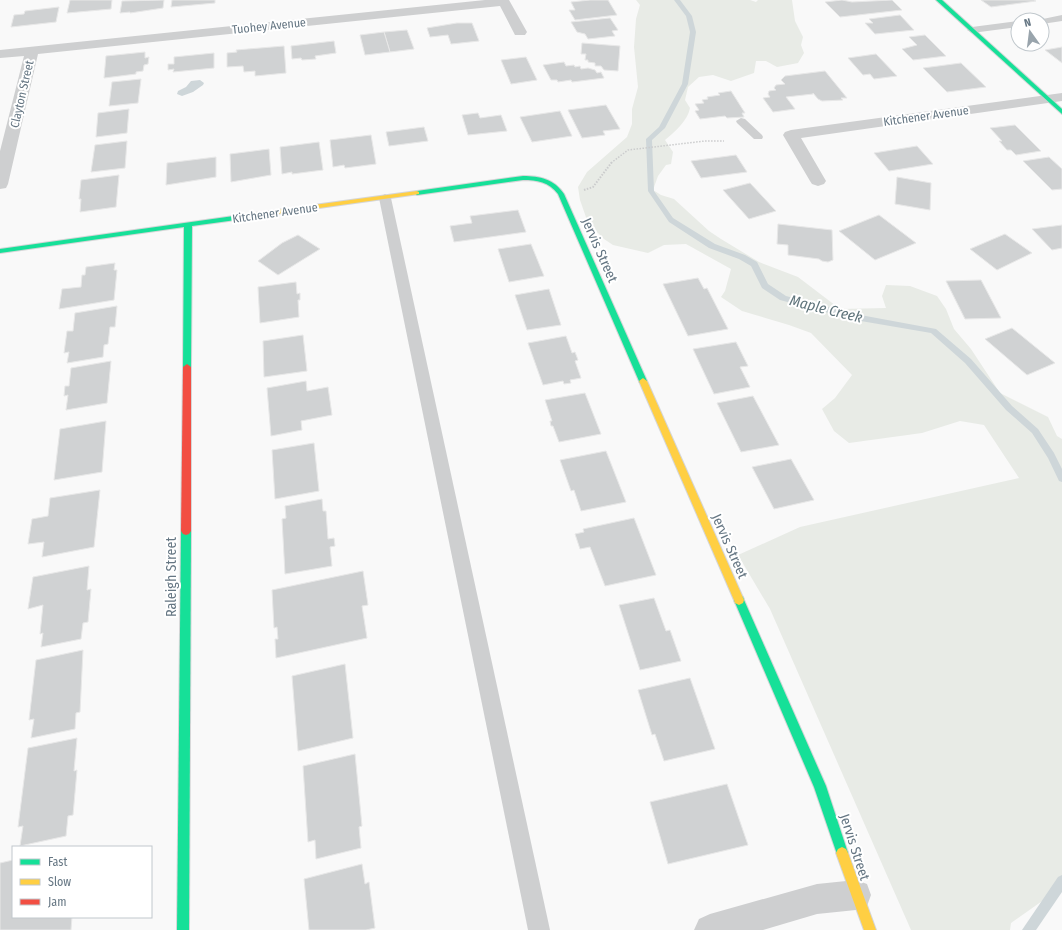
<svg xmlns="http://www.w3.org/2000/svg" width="1062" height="930" viewBox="0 0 1062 930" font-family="'Fira Sans Condensed',sans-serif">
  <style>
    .green { fill: #e8ebe6 }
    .water { fill: #ced6d9 }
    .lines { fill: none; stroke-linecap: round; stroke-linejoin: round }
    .stream { fill: #ced6d9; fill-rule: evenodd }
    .building { fill: #d0d2d3; stroke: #e8e8e8 }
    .fast-casing { stroke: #d5d6d7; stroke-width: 2 }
    .slow-casing { stroke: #d5d6d7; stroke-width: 2 }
    .jam-casing { stroke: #d5d6d7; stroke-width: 2 }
    .path-far1 { stroke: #cbcccd; stroke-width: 1.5; stroke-dasharray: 1.5 1.5; stroke-linecap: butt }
    .path { stroke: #cbcccd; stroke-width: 2; stroke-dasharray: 1.5 1.5; stroke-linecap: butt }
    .lane { fill: #cecfd0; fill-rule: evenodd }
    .street { fill: #cecfd0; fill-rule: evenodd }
    .fast { fill: #16e098; fill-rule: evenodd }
    .slow { fill: #ffcf43; fill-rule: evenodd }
    .jam { fill: #f24e42; fill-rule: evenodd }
    .labels { text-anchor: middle; stroke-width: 4; stroke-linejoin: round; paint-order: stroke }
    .far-street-label { font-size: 12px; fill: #657683; stroke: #fff }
    .street-label { font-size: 14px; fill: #657683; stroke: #fff }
    .water-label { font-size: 15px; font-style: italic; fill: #60757c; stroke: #fff }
  </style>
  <rect width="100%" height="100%" fill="#f9f9f9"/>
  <!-- green -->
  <path class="green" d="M636,0H750L756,2L758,0H792L795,21L803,37L801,45L804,53L798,63L777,67L766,61H756L754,73L731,81L713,75L699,77L688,87L685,100L690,108C688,120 675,132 665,140L673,152L671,164L666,165L658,176L653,190L661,195L674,199L709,231L721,239L759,262L798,277L840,309L886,308L882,296L886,285L910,286L937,296L946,309L954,329L971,349L1000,393L1048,417L1057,436L1062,439V887L1011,923L1010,930H911L770,609L738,555L800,527L1019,478L984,425L960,421L922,433L849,443L834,431L822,409L835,398L852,375L811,333L789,325L742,311L721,297L725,291L731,269L686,244L664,245L648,253L613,245L604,239L588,223L580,200L578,187L587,172L627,137L632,124V109L638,87L634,47L636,19L640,5Z"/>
  <!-- water -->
  <path class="water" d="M200,80L204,83L203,85L193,92L182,96L177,94L178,91L186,87L191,81Z"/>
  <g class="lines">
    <!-- stream -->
    <g class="stream">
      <path d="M674,0H680L692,16L696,32L688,84L665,128L652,140L654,191L673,218L715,244L745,255L757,262L768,284L786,296L855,314L936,329L971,359L1012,406L1038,429L1054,453L1062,469V482L1059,481L1048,458L1032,433L1006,410L965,363L931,333L855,320L780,300L762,288L751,266L739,259L709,248L669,222L648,191L646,139L659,127L682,84L690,32L686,16Z"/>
      <path d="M1062,875V892L1036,930H1022L1058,877Z"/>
    </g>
  </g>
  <!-- building -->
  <g class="building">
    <path d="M70,0H112L111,9L67,13Z"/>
    <path d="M164,0L163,8L130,13V12L120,13L122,1Z"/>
    <path d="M172,0H215V3L171,7Z"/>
    <path d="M590,0H608L617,15L575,20L569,10H575L571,2Z"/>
    <path d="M842,0L852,2L892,0L902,10L840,17L825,2Z"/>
    <path d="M981,0H1034L1036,1L991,7Z"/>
    <path d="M59,7L56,22L11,27L14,15L24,14L25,11Z"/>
    <path d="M900,15L914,30L875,34L865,23H873L869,19Z"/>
    <path d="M610,18L618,30L612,31L615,36L588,39L585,34L577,32L571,22Z"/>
    <path d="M457,23H472L479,41L451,44L448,35L430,37L427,28Z"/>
    <path d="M407,30L414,49L390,52L384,32Z"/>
    <path d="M384,32L390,52L365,55L360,35Z"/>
    <path d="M925,35L946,56L913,60L902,49L917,45L909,37Z"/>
    <path d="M334,41L336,53L315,56L316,59L302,60L301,58L292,59L291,46Z"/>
    <path d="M582,43L620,46L618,71L604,70L601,66H595V63L588,62V60H585L586,54H581Z"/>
    <path d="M284,46L286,73L255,76V71L244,72L243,66L227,67V53L237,52L236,50Z"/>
    <path d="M1062,47V63L1045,50Z"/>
    <path d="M145,52V58L149,57L148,64L144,65L143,71L136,72V74L104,78L106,56Z"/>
    <path d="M214,53V68L173,72L174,69L168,70V64H174V57Z"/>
    <path d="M876,54L897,76L874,79L870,74L863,75L848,58Z"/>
    <path d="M526,57L537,80L511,84L501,60Z"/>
    <path d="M564,62L566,66L574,65L575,67L580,66L581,69L588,68L595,70L597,73L601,72L604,78L572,82L571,80L558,82L557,80H551L543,65Z"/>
    <path d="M961,63L986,87L947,92L923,68Z"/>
    <path d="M825,71L847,98H841L843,100L822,101L818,99L813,93V94L786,97L795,109L773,112L763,98L770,97L768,94L769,91L776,90L774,88L776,85L785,84L781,80L785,76Z"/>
    <path d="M141,79L138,103L109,106L112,82Z"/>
    <path d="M731,91L745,113H742L744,117L727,118L725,116L700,119L695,111L699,110L695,104L704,103L702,100L708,99L707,97L720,95L718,93Z"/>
    <path d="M606,105L620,129L603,131L605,135L582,138L568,110Z"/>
    <path d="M129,109L127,133L96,137L98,113Z"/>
    <path d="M560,111L572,136L532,142L520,117Z"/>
    <path d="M478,113L480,118L501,115L507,131L468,135L462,115Z"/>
    <path d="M1015,125L1041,151L1016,155L1011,150H1007L999,141H1002L990,128Z"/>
    <path d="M424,127L428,141L389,146L386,132Z"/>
    <path d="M371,135L376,164L345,168L344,165L333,167L330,140Z"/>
    <path d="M127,141L125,168L91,172L95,145Z"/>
    <path d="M319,142L323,170L292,174V172L282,174L280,147Z"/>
    <path d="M917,146L933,164L889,171L874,153Z"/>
    <path d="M269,149L271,175L231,182L230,154Z"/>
    <path d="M736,155L747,172L701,178L691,161Z"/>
    <path d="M216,157V177L166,185L167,163Z"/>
    <path d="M1049,157L1062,169V189L1052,190L1023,161Z"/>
    <path d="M119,175L116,207L80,212L81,199H79L81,180Z"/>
    <path d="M897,177L931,183L930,210L895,204Z"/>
    <path d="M750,183L776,211L749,219L723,190Z"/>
    <path d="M518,210L526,232L454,242L450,226L472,223L470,216Z"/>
    <path d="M879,215L916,243L875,260L839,231Z"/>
    <path d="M778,224L832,230L833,260L828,262L822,261L819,259L788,255V245L777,244Z"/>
    <path d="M1062,225V248L1052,250L1032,229Z"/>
    <path d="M1005,234L1032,253L997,270L970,249Z"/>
    <path d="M298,235L320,249L278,275L258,261L282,243Z"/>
    <path d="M531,244L544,276L509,282L498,249Z"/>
    <path d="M115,263L114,270H117L114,300L59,309L62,289L81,287L82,275H85L86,267Z"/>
    <path d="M698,278L704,289L707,288L728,329L688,336L663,284Z"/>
    <path d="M981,280L1001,318L965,319L946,281Z"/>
    <path d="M296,282L297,294L300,293V300H298L299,317L260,323L258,287Z"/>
    <path d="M549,289L561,325L527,330L515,295Z"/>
    <path d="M117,306L115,327H110L108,344L104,345L103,357L67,363L69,352L64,353L67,331H73L75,313Z"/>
    <path d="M1012,328L1055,363L1027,375L985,339Z"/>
    <path d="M303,335L307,371L264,377L263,341Z"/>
    <path d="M566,336L572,353L575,352L578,360L575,361L581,378L570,380L571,383L564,384L563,381L543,385L528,343Z"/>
    <path d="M736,342L748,366L740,367L750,387L714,394L693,349Z"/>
    <path d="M111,361L107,403L66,410L68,395L64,396L65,386H69L71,368Z"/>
    <path d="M306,381L307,391L328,387L332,415L301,421L302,430L271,436L267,388Z"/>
    <path d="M585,393L601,434L559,442L553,426H551L550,421H552L545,400Z"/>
    <path d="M753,396L779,445L741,452L717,403Z"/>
    <path d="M106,421L102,472L54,480L60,429Z"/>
    <path d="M314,443L319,491L275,499L272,450Z"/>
    <path d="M606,451L626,502L581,511L574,490L571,491L560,460Z"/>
    <path d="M791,459L814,500L774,509L752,467Z"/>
    <path d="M100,490L94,547L42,557L44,542L28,544L32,519L48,516L50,498Z"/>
    <path d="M322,499L323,511H326L328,539L334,538L335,546L330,547L332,566L285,574L282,519L286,518L285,506Z"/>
    <path d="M634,518L656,575L605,586L590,547L580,549L575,534L584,532L583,529Z"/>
    <path d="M89,566L87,590L91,589L88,622L83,623L81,639L41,647L43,633L40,634L43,605L28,609L33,577Z"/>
    <path d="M363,571L368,605L362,606L367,638L276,658L275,639H278L277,627L274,628L272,590Z"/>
    <path d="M654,598L666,631L670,630L681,661L640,670L619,605Z"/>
    <path d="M83,650L80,712L76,713L75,729L31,738L34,719L29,720L36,660Z"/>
    <path d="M345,664L353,738L298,751L292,676Z"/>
    <path d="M690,678L715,749L664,761L655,734L652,735L638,690Z"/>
    <path d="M77,738L74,771L77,770L73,815L68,816L66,836L20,846L23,826L18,827L28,748Z"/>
    <path d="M355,754L362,826L359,827L361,848L316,859L315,840L308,842L303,766Z"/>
    <path d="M727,784L748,845L668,864L650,802Z"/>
    <path d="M13,860V917H72L71,930H0V863Z"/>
    <path d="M362,864L365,884L369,882L375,928L366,930H309L304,879Z"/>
  </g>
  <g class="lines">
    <defs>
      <g id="fast">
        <path d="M936,0H942L1062,109V114Z"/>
        <path d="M523,176C540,176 554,179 564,194L647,381L646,383H640L639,381L558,194C549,182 537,180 523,180L417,195L414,193L417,191Z"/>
        <path d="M255,213H257V217L192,226L191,367L187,370L183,367L184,227L0,253V249Z"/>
        <path d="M186,527L189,528L191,531L189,930H177L181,531L183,528Z"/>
        <path d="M739,595L743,597L744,600L826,786L848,853L846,857L842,859L838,857L814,787L734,600L735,597Z"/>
      </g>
      <g id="slow">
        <path d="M417,191L419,192V194L255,217L251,215L255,213Z"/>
        <path d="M643,378L647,381L744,600L743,603L739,605L735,603L734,600L639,381Z"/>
        <path d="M842,847L846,849L848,853L876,930H864L836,853L838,849Z"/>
      </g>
      <path id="jam" d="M187,364L191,367V531L189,534L186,535L183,534L181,531L183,367Z"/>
    </defs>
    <!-- fast casing -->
    <use href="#fast" class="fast-casing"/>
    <!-- slow casing -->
    <use href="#slow" class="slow-casing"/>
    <!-- jam casing -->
    <use href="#jam" class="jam-casing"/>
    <!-- path-far1 -->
    <path class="path-far1" d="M611,163L628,150L705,141H724"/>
    <!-- path -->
    <path class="path" d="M584,190L593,187L612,162"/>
    <!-- lane -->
    <g class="lane">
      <path d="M1062,15V21L1042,24V20H1038Z"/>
      <path d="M1018,21V27L972,33L967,30L972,27Z"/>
      <path d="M741,118L745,119L762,135L763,137L762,139H754L737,123L736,121Z"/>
      <path d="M385,194L391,198L550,930H528L379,198Z"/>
    </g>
    <!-- street -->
    <g class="street">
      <path d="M485,0H509L527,32L525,35H515L500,6L38,54L8,184L6,188L0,189V151L24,56L0,58V50Z"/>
      <path d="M1062,93V101L801,138L826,181L824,184L818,186L812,184L810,181L783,135L785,132L791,130Z"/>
      <path d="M856,880L867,884L871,895L867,906L856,910L817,914L763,930H694L699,919L710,914L817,884Z"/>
    </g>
    <!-- fast -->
    <use href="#fast" class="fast"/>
    <!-- slow -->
    <use href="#slow" class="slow"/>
    <!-- jam -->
    <use href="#jam" class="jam"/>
  </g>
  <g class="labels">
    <!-- far-street labels -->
    <g class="far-street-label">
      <text transform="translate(269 26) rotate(-6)" y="4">Tuohey Avenue</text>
      <text transform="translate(22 94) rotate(-77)" y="4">Clayton Street</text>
      <text transform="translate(926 116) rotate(-8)" y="4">Kitchener Avenue</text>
      <text transform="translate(275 213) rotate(-8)" y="4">Kitchener Avenue</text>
    </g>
    <!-- street labels -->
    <g class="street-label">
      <text transform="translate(600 250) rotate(66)" y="5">Jervis Street</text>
      <text transform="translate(730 546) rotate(66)" y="5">Jervis Street</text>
      <text transform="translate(171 577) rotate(-90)" y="5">Raleigh Street</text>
      <text transform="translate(855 847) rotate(72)" y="5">Jervis Street</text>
    </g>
    <!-- water labels -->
    <g class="water-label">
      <text transform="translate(826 309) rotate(14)" y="5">Maple Creek</text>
    </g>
  </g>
  <!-- legend -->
  <rect x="12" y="846" width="140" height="72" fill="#ffffff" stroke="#c1c8cd"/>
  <rect x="20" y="859" width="20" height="6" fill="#16e098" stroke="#c1c8cd"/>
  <text x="48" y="866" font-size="12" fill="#657683">Fast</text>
  <rect x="20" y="879" width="20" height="6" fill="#ffcf43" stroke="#c1c8cd"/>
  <text x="48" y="886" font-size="12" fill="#657683">Slow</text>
  <rect x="20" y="899" width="20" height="6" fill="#f24e42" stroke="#c1c8cd"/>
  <text x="48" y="906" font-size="12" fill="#657683">Jam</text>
  <!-- north arrow -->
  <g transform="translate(1030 32) rotate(346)"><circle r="19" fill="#ffffff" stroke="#c1c8cd"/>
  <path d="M0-3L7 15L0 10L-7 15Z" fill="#99a4ac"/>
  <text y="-6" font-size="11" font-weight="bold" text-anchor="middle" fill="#657683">N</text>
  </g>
</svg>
